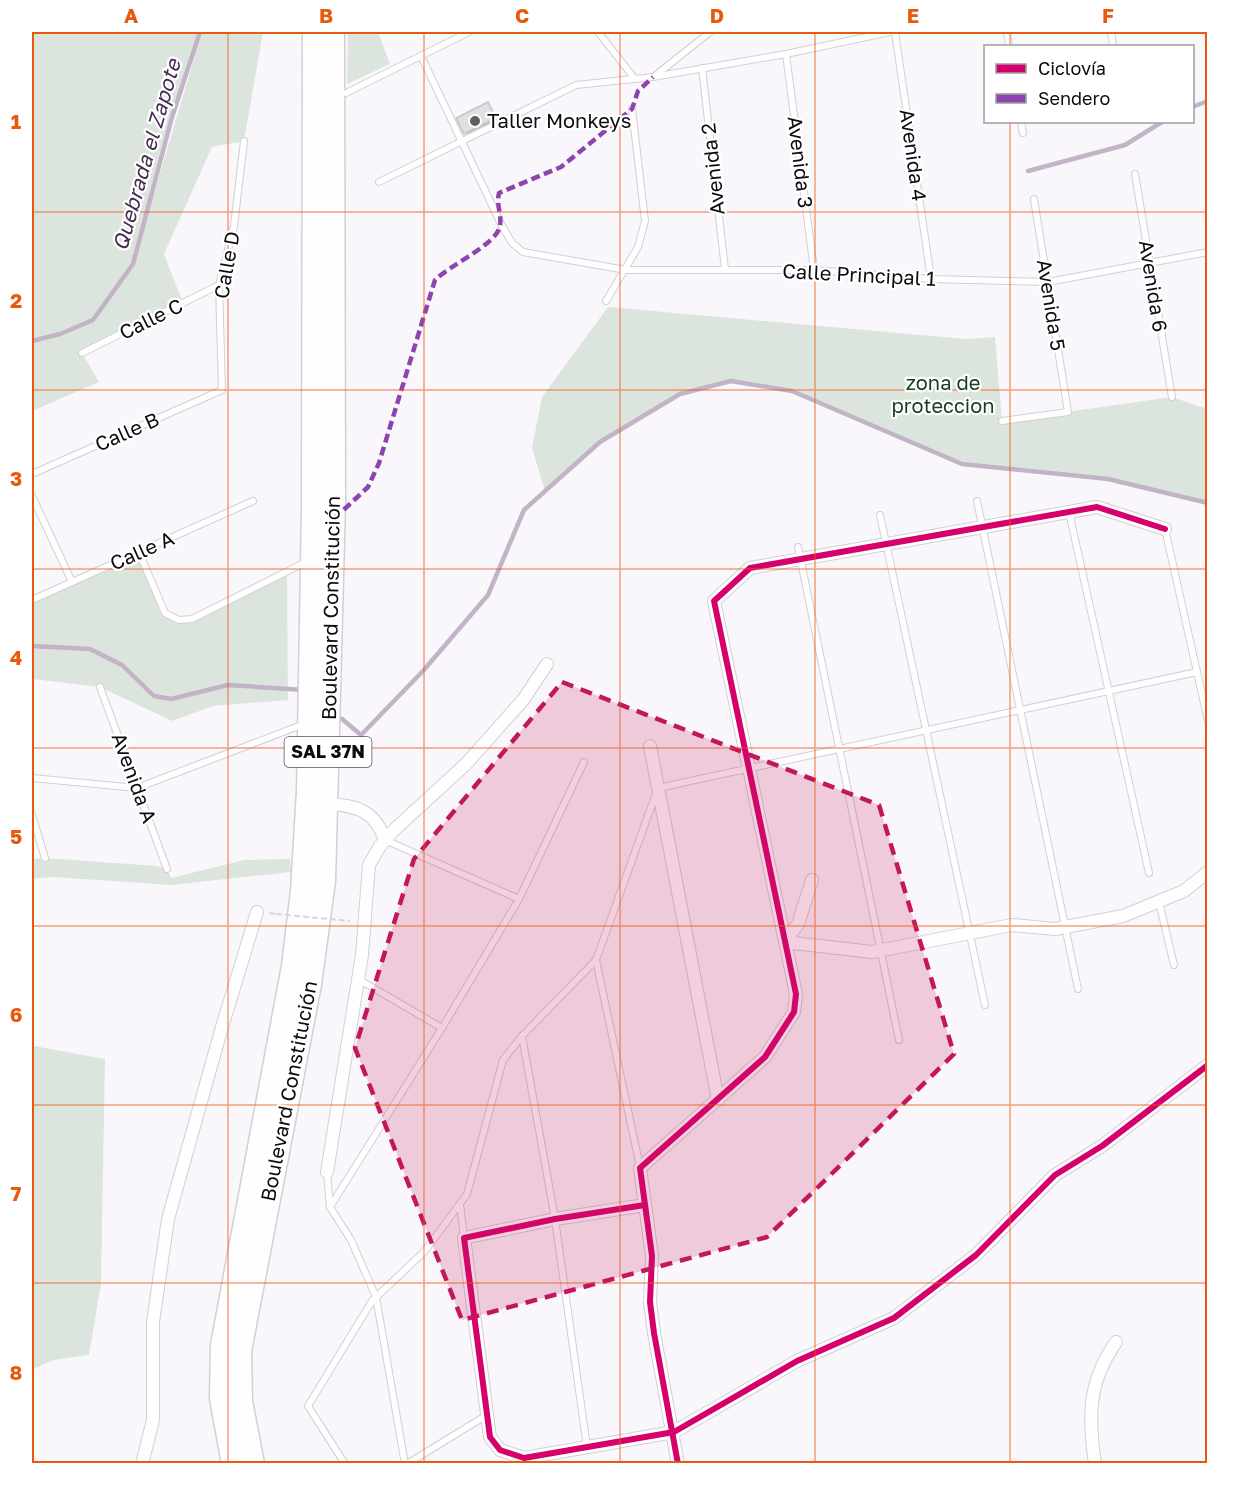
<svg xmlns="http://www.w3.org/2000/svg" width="1239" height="1495" viewBox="0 0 1239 1495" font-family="'Golos Text',sans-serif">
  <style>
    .green { fill: #dce5dd }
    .shadow { fill: #0003 }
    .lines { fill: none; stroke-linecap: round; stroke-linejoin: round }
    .stream { stroke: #c2b3c7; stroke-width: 4.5 }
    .building { fill: #e2dfe3; stroke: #c5c2c6; stroke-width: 1.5 }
    .lane-casing { stroke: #d3cfd4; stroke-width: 8 }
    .street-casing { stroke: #d3cfd4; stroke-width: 14 }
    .highway-casing { stroke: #d3cfd4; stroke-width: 25 }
    .path { stroke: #d7d6d7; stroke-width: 2; stroke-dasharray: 6 3; stroke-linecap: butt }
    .lane { stroke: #fefeff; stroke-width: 6 }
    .street { stroke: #fefeff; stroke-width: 12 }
    .highway { stroke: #fefeff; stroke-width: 22 }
    .path-bridge { stroke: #d7d6d7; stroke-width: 2; stroke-dasharray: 6 3; stroke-linecap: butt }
    .quiet { stroke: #8e44ad; stroke-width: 4.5; stroke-dasharray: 9 4.5; stroke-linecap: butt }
    .cycleway-casing { stroke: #fff; stroke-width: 10 }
    .cycleway { stroke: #d6006c; stroke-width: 6 }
    .marked { fill: #c2185b; fill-opacity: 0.2; stroke: #c2185b; stroke-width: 4.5; stroke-dasharray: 12 8; stroke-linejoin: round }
    .grid { fill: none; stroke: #e8590c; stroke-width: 1.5; stroke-opacity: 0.55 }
    .poi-dot { fill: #615e63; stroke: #fff; stroke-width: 2 }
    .labels { text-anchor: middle; stroke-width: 4.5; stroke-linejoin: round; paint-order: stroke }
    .shield { fill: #fff; stroke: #565458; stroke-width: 1.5 }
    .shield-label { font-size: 18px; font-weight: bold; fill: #0e0b10 }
    .poi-label { font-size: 20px; fill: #0e0b10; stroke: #fff; text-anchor: start }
    .street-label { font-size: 20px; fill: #0e0b10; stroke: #fff }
    .park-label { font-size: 20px; fill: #17401f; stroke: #fff }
    .water-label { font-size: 21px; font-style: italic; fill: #482b51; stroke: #fff }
    .neatline { fill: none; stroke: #e8590c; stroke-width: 2 }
    .grid-label { font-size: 20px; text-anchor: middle; font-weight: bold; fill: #e8590c }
  </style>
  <rect width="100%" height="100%" fill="#faf7fc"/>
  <!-- green -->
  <g class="green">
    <path d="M32,32H199L170,116L131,264L113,290L133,264L202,32H263L244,141L212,147L164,254L183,303L82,353L99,382L32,411Z"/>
    <path d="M348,32H378L390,64L347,84Z"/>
    <path d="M608,307L966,339L995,337L1002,421L1172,397L1207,409V503L1108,479L962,464L792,391L731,381L680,394L600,442L545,491L532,448L542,397Z"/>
    <path d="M139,552L165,613L179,620L192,619L287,572L288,700L213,706L172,721L100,687L32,679V600Z"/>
    <path d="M45,858L157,866L167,869L171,878L244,860L290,859L291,872L172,885L52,877L32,879V859Z"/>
    <path d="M34,1046L105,1059L101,1284L89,1355L53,1360L32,1370V1048Z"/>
  </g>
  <!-- shadow -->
  <path class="shadow" d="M488,104L501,124L471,139L458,119Z"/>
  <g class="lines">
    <!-- stream -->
    <g class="stream">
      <path d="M1192,107L1208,101"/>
      <path d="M1028,171L1125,145L1162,122"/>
      <path d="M32,341L60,334L93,320L133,264L172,117L200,32"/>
      <path d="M32,646L90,649L122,665L154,696L171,699L228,685L304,690"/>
      <path d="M342,719L361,735L423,671L488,595L524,510L600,442L680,394L731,381L792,391L962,464L1108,479L1208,503"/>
    </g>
  </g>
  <!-- building -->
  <path class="building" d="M488,102L496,118L464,134L456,118Z"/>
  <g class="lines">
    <defs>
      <g id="lane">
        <path d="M598,32L635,79"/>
        <path d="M895,32L931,279"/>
        <path d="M1007,32L1009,46"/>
        <path d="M1111,32L1113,46"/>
        <path d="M786,54L814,270"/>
        <path d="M421,56L501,224L512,243L523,252L626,270H814L931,279L1048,282L1208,252"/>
        <path d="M702,68L725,269"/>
        <path d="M656,75L710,32"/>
        <path d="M346,93L469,32"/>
        <path d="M1021,122L1023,133"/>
        <path d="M1135,174L1172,397"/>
        <path d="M379,182L576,85L653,77L786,54L890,32"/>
        <path d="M606,301L638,247L645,221L632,109"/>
        <path d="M82,353L219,285"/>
        <path d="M1002,421L1068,412L1034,199"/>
        <path d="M32,474L222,390L219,285L234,226L244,141"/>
        <path d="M32,496L72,582"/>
        <path d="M977,501L1078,989"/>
        <path d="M1069,512L1149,873"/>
        <path d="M880,515L985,1005"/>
        <path d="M1165,529L1208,721"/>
        <path d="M798,547L899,1040"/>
        <path d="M139,552L165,613L179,620L192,619L306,562"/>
        <path d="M32,600L253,501"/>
        <path d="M100,687L167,869"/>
        <path d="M32,778L137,788L304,724"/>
        <path d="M32,815L45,858"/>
        <path d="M385,840L519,899"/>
        <path d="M1159,902L1174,965"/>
        <path d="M596,960L640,1167"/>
        <path d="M358,979L442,1028"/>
        <path d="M522,1036L555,1219L587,1447"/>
        <path d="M327,1172L330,1207L351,1240L376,1297L405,1464"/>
        <path d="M460,1204L464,1238"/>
        <path d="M330,1207L442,1028L519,899L584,762"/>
        <path d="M345,1464L308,1406L372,1301L425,1251L467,1194L503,1060L522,1036L596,960L658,788L1197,672"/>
        <path d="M407,1464L487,1415"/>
      </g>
      <g id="street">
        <path d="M650,746L718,1100"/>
        <path d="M327,803C357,807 374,809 385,840"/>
        <path d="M812,880L798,924L785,942L872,952L1012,925L1055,929L1123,916L1184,891L1208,872"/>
        <path d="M327,1172L362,955L369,865L380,846L394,830L466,764L523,700L547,664"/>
        <path d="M645,1205L555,1219L464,1238L490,1437L500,1450L524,1458L674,1432L797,1361L894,1318L976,1255L1055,1175L1102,1146L1208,1065"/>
        <path d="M142,1464L153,1420V1322L168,1219L222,1027L257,912"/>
        <path d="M678,1464L654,1333L650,1302L652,1256L640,1168L765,1057L794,1012L796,994L714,601L750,568L1097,507L1165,529"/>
        <path d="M1095,1464C1088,1416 1088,1382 1116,1342"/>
      </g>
      <g id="highway">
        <path d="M233,1464L221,1398L222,1345L293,966L302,891L308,791L313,507L314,32"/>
        <path d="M253,1464L241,1401L240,1351L310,984L324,881L334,501L333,32"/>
      </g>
    </defs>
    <!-- lane casing -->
    <use href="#lane" class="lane-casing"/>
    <!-- street casing -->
    <use href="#street" class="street-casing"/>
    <!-- highway casing -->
    <use href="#highway" class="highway-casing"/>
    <!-- path -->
    <path class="path" d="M269,913L276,914"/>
    <!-- lane -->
    <use href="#lane" class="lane"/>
    <!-- street -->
    <use href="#street" class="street"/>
    <!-- highway -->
    <use href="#highway" class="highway"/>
    <!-- path-bridge -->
    <path class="path-bridge" d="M276,914L350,921"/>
    <!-- quiet -->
    <path class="quiet" d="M334,519L368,487L379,463L435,280C450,265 497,244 500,226C502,215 496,205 499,193L561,167L632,109L638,91L653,77"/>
    <defs>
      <g id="cycleway">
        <path d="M645,1205L555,1219L464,1238L490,1437L500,1450L524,1458L674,1432L797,1361L894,1318L976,1255L1055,1175L1102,1146L1208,1065"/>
        <path d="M678,1464L654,1333L650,1302L652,1256L640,1168L765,1057L794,1012L796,994L714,601L750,568L1097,507L1165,529"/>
      </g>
    </defs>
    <!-- cycleway casing -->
    <use href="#cycleway" class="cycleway-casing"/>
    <!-- cycleway -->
    <use href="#cycleway" class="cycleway"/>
  </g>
  <!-- marked area -->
  <path class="marked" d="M562,682L879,805L954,1054L767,1237L462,1320L355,1048L414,859Z"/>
  <!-- grid -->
  <path class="grid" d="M228,32V1464M424,32V1464M620,32V1464M815,32V1464M1010,32V46M1010,122V1464M32,212H1208M32,390H1208M32,569H1208M32,748H1208M32,926H1208M32,1105H1208M32,1283H1208"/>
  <!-- markers -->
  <circle class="poi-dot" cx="475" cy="121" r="6"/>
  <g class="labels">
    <!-- shield labels -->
    <rect class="shield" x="284.5" y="737" width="87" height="30" rx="4.5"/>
    <g class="shield-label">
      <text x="328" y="758">SAL 37N</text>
    </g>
    <!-- poi labels -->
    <g class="poi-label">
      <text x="487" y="128">Taller Monkeys</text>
    </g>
    <!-- street labels -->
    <g class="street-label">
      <text transform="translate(913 155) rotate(82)" y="7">Avenida 4</text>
      <text transform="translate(800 162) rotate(83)" y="7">Avenida 3</text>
      <text transform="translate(713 169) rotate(-96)" y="7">Avenida 2</text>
      <text transform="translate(227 265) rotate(-80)" y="7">Calle D</text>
      <text transform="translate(859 275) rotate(3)" y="7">Calle Principal 1</text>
      <text transform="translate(1153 286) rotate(81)" y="7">Avenida 6</text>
      <text transform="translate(1051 305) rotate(81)" y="7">Avenida 5</text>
      <text transform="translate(151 319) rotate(-26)" y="7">Calle C</text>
      <text transform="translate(127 432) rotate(-24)" y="7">Calle B</text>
      <text transform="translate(142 551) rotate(-24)" y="7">Calle A</text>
      <text transform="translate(331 608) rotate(-89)" y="7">Boulevard Constitución</text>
      <text transform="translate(134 778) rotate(70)" y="7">Avenida A</text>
      <text transform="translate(289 1091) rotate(-79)" y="7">Boulevard Constitución</text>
    </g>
    <!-- park labels -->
    <g class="park-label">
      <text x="943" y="390">zona de<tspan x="943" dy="23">proteccion</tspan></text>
    </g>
    <!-- water labels -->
    <g class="water-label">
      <text transform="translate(147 155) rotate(-74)" y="7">Quebrada el Zapote</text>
    </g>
  </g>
  <!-- border -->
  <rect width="1239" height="1495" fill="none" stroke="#ffffff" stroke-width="66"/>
  <!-- legend -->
  <rect x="984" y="45" width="210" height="78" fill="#ffffff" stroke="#9f9d9f" stroke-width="1.5"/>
  <rect x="996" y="64" width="30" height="9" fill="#d6006c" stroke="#9f9d9f" stroke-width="1.5"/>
  <text x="1038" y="75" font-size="18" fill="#0e0b10">Ciclovía</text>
  <rect x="996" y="94" width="30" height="9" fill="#8e44ad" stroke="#9f9d9f" stroke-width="1.5"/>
  <text x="1038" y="105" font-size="18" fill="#0e0b10">Sendero</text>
  <rect x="33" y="33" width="1173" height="1429" class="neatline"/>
  <g class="grid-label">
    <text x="131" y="23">A</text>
    <text x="326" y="23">B</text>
    <text x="522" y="23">C</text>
    <text x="717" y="23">D</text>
    <text x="913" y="23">E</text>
    <text x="1108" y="23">F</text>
    <text x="16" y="129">1</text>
    <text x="16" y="308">2</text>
    <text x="16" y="486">3</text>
    <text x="16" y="665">4</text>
    <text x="16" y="844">5</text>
    <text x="16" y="1022">6</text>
    <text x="16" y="1201">7</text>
    <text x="16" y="1380">8</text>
  </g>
</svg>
